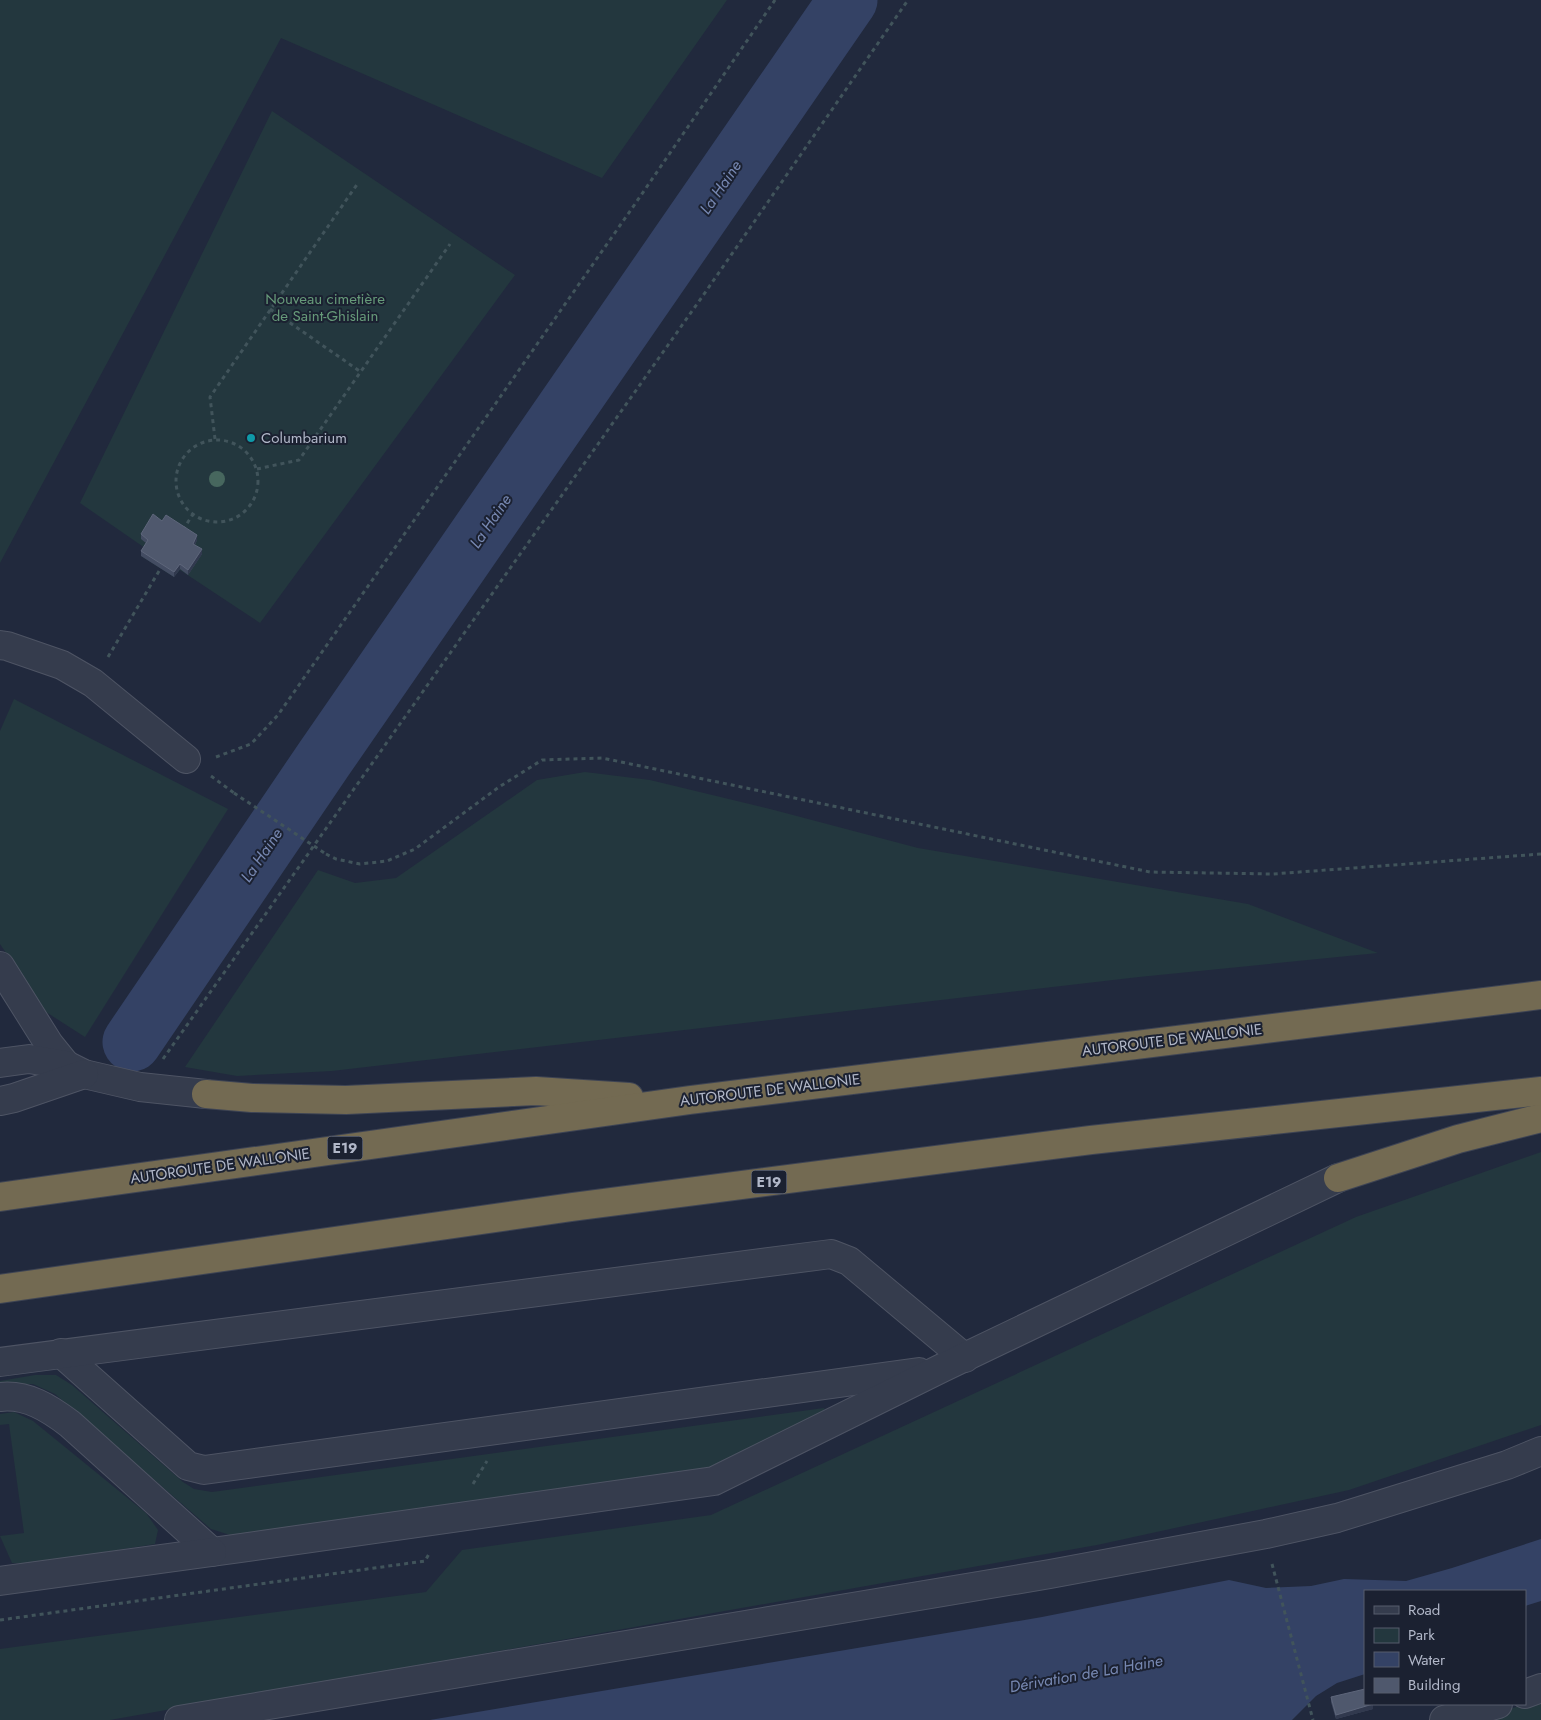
<svg xmlns="http://www.w3.org/2000/svg" width="1541" height="1720" viewBox="0 0 1541 1720" font-family="Jost,sans-serif">
  <style>
    .green { fill: #23373e }
    .water { fill: #344265 }
    .lines { fill: none; stroke-linecap: round; stroke-linejoin: round }
    .river { stroke: #344265; stroke-width: 59 }
    .minor-casing { stroke: #4e5464; stroke-width: 30 }
    .highway-casing { stroke: #3e4454; stroke-width: 30 }
    .path { stroke: #41545b; stroke-width: 3; stroke-dasharray: 4 4; stroke-linecap: butt }
    .minor { stroke: #353c4d; stroke-width: 28 }
    .highway { stroke: #736a52; stroke-width: 28 }
    .path-bridge { stroke: #41545b; stroke-width: 3; stroke-dasharray: 4 4; stroke-linecap: butt }
    .tree { fill: #47675e }
    .wall { fill: #434c62 }
    .shaded-wall { fill: #31394e }
    .building { fill: #4f586d; stroke: #5e667b }
    .culture-dot { fill: #0f9aa8; stroke: #1b2131; stroke-width: 2 }
    .labels { text-anchor: middle; stroke-width: 4; stroke-linejoin: round; paint-order: stroke }
    .shield { fill: #1b2131; stroke: #848a9b; stroke-width: 1 }
    .shield-label { font-size: 14px; font-weight: bold; fill: #b1b7c8 }
    .park-label { font-size: 15px; fill: #669a79; stroke: #1b2131 }
    .poi-label { font-size: 15px; fill: #b1b7c8; stroke: #1b2131; text-anchor: start }
    .street-label { font-size: 15px; fill: #b1b7c8; stroke: #1b2131 }
    .water-label { font-size: 16px; font-style: italic; fill: #7788b2; stroke: #1b2131 }
  </style>
  <rect width="100%" height="100%" fill="#21293d"/>
  <!-- green -->
  <g class="green">
    <path d="M0,0H727L602,178L281,38L0,563Z"/>
    <path d="M272,111L515,275L260,623L180,570L174,577L141,556L145,548L80,503Z"/>
    <path d="M14,699L228,809L85,1037L46,1012L0,944V731Z"/>
    <path d="M585,772L650,780L774,810L918,848L1248,904L1378,953L1139,977L332,1071L237,1076L185,1067L318,870L355,883L396,878L537,780Z"/>
    <path d="M1541,1152V1425L1349,1490L1097,1545L110,1720H0V1649L426,1592L462,1550L711,1515L1356,1217Z"/>
    <path d="M35,1375H56L72,1385L183,1482L194,1489L212,1492L824,1408L826,1414L710,1468L260,1532L230,1535L211,1529L55,1394L33,1384L0,1386V1381Z"/>
    <path d="M14,1412L33,1421L146,1513L158,1530L155,1544L31,1564L12,1563L0,1536L24,1533L9,1424L0,1425V1414Z"/>
    <path d="M1541,1699V1720H1476Z"/>
  </g>
  <!-- water -->
  <path class="water" d="M1541,1539V1601L1525,1606V1591H1365V1674L1337,1683L1316,1696L1292,1720H430L1042,1617L1229,1580L1266,1588L1311,1586L1344,1579L1406,1581L1452,1568Z"/>
  <g class="lines">
    <!-- river -->
    <path class="river" d="M132,1042L324,759L848,0"/>
    <defs>
      <g id="minor">
        <path d="M0,645L7,646L62,665L93,683L186,759"/>
        <path d="M0,966L49,1044L66,1065"/>
        <path d="M0,1063L29,1059L66,1065L84,1074L140,1087L206,1094"/>
        <path d="M0,1101L14,1098L84,1074"/>
        <path d="M61,1353L188,1466L204,1470L919,1372"/>
        <path d="M0,1362L831,1254L849,1261L965,1358"/>
        <path d="M0,1397C27,1394 49,1408 70,1424L212,1552L714,1481L942,1368L1338,1178"/>
        <path d="M0,1581L212,1552"/>
        <path d="M1525,1694L1541,1688"/>
        <path d="M179,1720L1050,1574L1266,1534L1337,1518L1507,1465L1541,1451"/>
        <path d="M1444,1720L1498,1704"/>
      </g>
      <g id="highway">
        <path d="M206,1094L252,1098L346,1100L536,1091L629,1097"/>
        <path d="M1338,1178L1458,1139L1541,1118"/>
        <path d="M0,1197L690,1100L1541,995"/>
        <path d="M0,1289L572,1207L1091,1140L1541,1091"/>
      </g>
    </defs>
    <!-- minor casing -->
    <use href="#minor" class="minor-casing"/>
    <!-- highway casing -->
    <use href="#highway" class="highway-casing"/>
    <!-- path -->
    <g class="path">
      <path d="M270,309L361,372"/>
      <path d="M215,439L210,397L358,183"/>
      <circle cx="217" cy="481" r="41"/>
      <path d="M257,469L299,460L450,244"/>
      <path d="M183,530L193,514"/>
      <path d="M108,657L162,566"/>
      <path d="M216,757L251,744L278,715L635,204L775,0"/>
      <path d="M211,776L234,793"/>
      <path d="M326,854L336,859L360,864L387,861L415,849L499,787L542,760L602,758L1150,872L1273,874L1541,854"/>
      <path d="M163,1059L702,297L908,0"/>
      <path d="M473,1484L487,1461"/>
      <path d="M1272,1564L1313,1720"/>
      <path d="M0,1620L425,1561L430,1552"/>
    </g>
    <!-- minor -->
    <use href="#minor" class="minor"/>
    <!-- highway -->
    <use href="#highway" class="highway"/>
    <!-- path-bridge -->
    <path class="path-bridge" d="M234,793L326,854"/>
  </g>
  <!-- trees -->
  <circle class="tree" cx="217" cy="479" r="8"/>
  <!-- wall -->
  <g class="wall">
    <path d="M162,521L197,540L195,545L202,554L188,575L180,569L174,577L141,556V551L146,543L141,539V534Z"/>
    <path d="M1331,1697L1373,1709L1336,1719L1331,1702Z"/>
  </g>
  <!-- shaded-wall -->
  <g class="shaded-wall">
    <path d="M197,535V540L193,548V544Z"/>
    <path d="M202,549V554L188,575V570Z"/>
    <path d="M180,564V569L174,577V572Z"/>
    <path d="M1373,1704V1709L1336,1719V1715Z"/>
  </g>
  <!-- building -->
  <g class="building">
    <path d="M153,514L162,521L166,515L197,535L193,544L202,549L188,570L180,564L174,572L141,551L148,540L141,534Z"/>
    <path d="M1365,1689V1704H1373L1336,1715L1331,1697Z"/>
  </g>
  <!-- markers -->
  <circle class="culture-dot" cx="251" cy="438" r="5"/>
  <g class="labels">
    <!-- shield labels -->
    <g class="shield">
      <rect x="327.5" y="1136.5" width="35" height="23" rx="4"/>
      <rect x="751.5" y="1170.5" width="35" height="23" rx="4"/>
    </g>
    <g class="shield-label">
      <text x="345" y="1153">E19</text>
      <text x="769" y="1187">E19</text>
    </g>
    <!-- park labels -->
    <g class="park-label">
      <text x="325" y="304">Nouveau cimetière<tspan x="325" dy="17">de Saint-Ghislain</tspan></text>
    </g>
    <!-- poi labels -->
    <g class="poi-label">
      <text x="261" y="443">Columbarium</text>
    </g>
    <!-- street labels -->
    <g class="street-label">
      <text transform="translate(1172 1040) rotate(-7)" y="5">AUTOROUTE DE WALLONIE</text>
      <text transform="translate(770 1090) rotate(-7)" y="5">AUTOROUTE DE WALLONIE</text>
      <text transform="translate(220 1166) rotate(-8)" y="5">AUTOROUTE DE WALLONIE</text>
    </g>
    <!-- water labels -->
    <g class="water-label">
      <text transform="translate(720 187) rotate(-56)" y="6">La Haine</text>
      <text transform="translate(490 521) rotate(-56)" y="6">La Haine</text>
      <text transform="translate(261 855) rotate(-56)" y="6">La Haine</text>
      <text transform="translate(1086 1673) rotate(-10)" y="6">Dérivation de La Haine</text>
    </g>
  </g>
  <!-- legend -->
  <rect x="1364" y="1590" width="162" height="115" fill="#1b2131" stroke="#575d6d"/>
  <rect x="1374" y="1606" width="25" height="8" fill="#353c4d" stroke="#575d6d"/>
  <text x="1408" y="1615" font-size="15" fill="#b1b7c8">Road</text>
  <rect x="1374" y="1628" width="25" height="15" fill="#23373e" stroke="#575d6d"/>
  <text x="1408" y="1640" font-size="15" fill="#b1b7c8">Park</text>
  <rect x="1374" y="1652" width="25" height="15" fill="#344265" stroke="#575d6d"/>
  <text x="1408" y="1665" font-size="15" fill="#b1b7c8">Water</text>
  <rect x="1374" y="1678" width="25" height="15" fill="#4f586d" stroke="#575d6d"/>
  <text x="1408" y="1690" font-size="15" fill="#b1b7c8">Building</text>
</svg>
